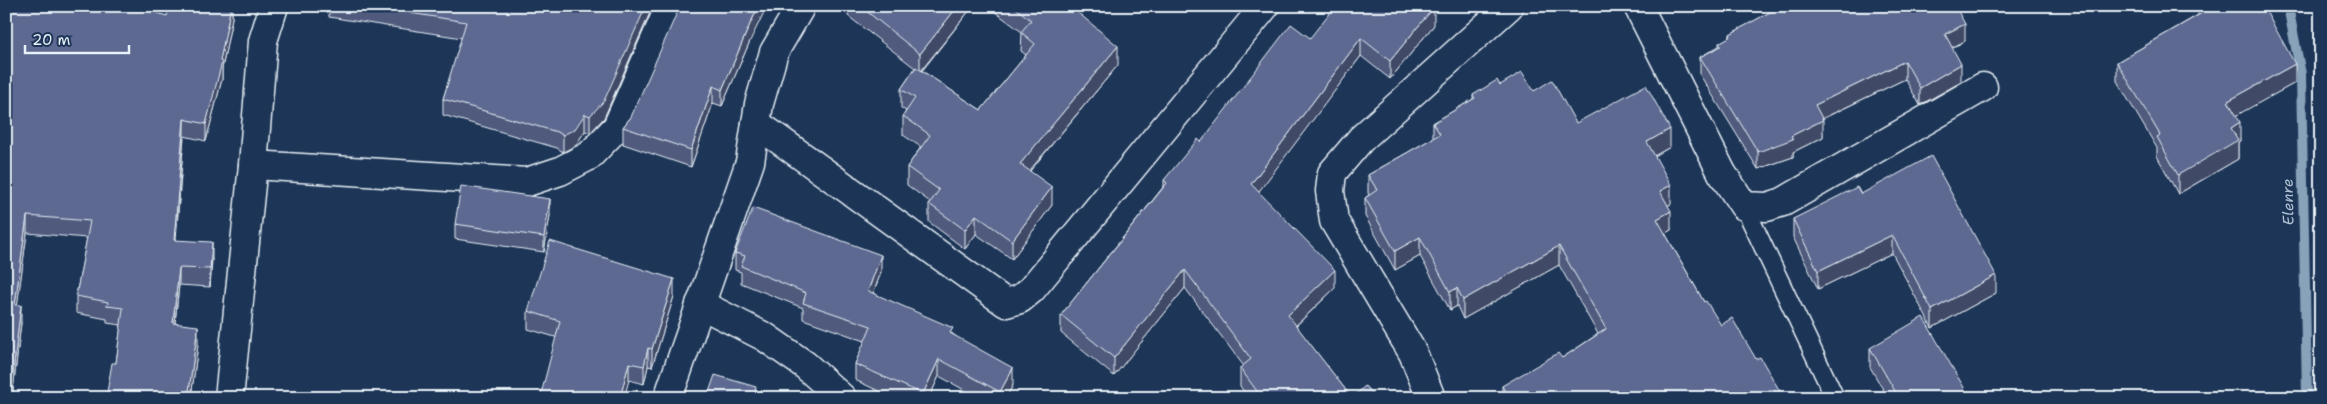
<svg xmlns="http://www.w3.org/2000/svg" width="2327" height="404" viewBox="0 0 2327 404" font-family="'Shantell Sans',sans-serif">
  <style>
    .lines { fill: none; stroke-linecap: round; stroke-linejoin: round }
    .stream { stroke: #88a2ba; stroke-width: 10 }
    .service-casing { stroke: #e8f1f8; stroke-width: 21 }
    .minor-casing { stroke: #e8f1f8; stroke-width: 31 }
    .service { stroke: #1d3557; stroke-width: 18 }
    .minor { stroke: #1d3557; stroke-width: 28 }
    .wall { fill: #505a7d; stroke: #e8f1f8 }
    .shaded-wall { fill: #414a66; stroke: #e8f1f8 }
    .building { fill: #5d6991; stroke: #e8f1f8 }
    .labels { text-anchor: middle; stroke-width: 4; stroke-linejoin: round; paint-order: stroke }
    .water-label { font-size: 15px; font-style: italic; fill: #b0c3d4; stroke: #1d3557 }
  </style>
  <rect width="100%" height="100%" fill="#1d3557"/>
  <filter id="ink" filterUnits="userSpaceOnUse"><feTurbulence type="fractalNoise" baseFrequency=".02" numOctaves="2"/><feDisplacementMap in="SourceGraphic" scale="10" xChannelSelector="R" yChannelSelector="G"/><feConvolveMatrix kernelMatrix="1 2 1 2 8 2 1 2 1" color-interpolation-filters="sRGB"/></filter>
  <g filter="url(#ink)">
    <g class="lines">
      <!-- stream -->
      <path class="stream" d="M2288,6L2301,74L2307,398"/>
      <defs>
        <path id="service" d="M1744,206L1835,398"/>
        <g id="minor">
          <path d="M1638,6L1722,173L1744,206L1767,207L1783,202L1983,87"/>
          <path d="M756,123L1006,303L1020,299L1031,290L1265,6"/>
          <path d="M253,165L527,182L560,171L589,156L617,127L670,6"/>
          <path d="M700,304L765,337L805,365L842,398"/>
          <path d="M229,398L253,165L263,41L274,6"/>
          <path d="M668,398L750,162L759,104L774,52L801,6"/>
          <path d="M1431,398L1413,353L1334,221L1330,191L1332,173L1361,139L1509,6"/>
        </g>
      </defs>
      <!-- service casing -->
      <use href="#service" class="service-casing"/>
      <!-- minor casing -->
      <use href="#minor" class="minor-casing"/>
      <!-- service -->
      <use href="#service" class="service"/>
      <!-- minor -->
      <use href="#minor" class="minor"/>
    </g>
    <!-- wall -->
    <g class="wall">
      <path d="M6,6L167,16L232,6V18L222,69V79L206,141L184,136L176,240L212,259L210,287L179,285L175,323L198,344L191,398H106L116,363L121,325L107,323V319L76,313V296L87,238L27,233L17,305L21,323L12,398Z"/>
      <path d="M329,6H653L604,118L590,133L585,131L575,146L563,152L557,148L443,115V99L462,38L329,17Z"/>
      <path d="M848,6H973L922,71L981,110L1026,55L1021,51L1022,32L987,6H1070L1118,65L1030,171L1052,205L1012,259L976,234L965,249L929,222V204L930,202L907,185V167L921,147L903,135V116L906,111L901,108V89L915,68L848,16Z"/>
      <path d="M1774,6H1955L1965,41L1952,48L1961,82L1920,105L1905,79L1822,119L1823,137L1793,152V157L1758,169L1700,75V57L1719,46V43L1730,37V34L1776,9Z"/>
      <path d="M2198,6L2295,83L2236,115L2240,141L2238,142V159L2178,194L2157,156V148L2117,81V62L2198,15Z"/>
      <path d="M1434,25L1390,79L1361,56L1258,192L1335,288L1296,326L1352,398H1248L1240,386V368L1243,365L1185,288L1114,376L1061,333V315L1164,186V180L1201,142L1310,38Z"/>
      <path d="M750,41L722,106L713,103L691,167L623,144V127L631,117Z"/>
      <path d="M1500,85L1534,91L1576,123L1670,147L1655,156L1671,204L1668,205L1671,230L1665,233L1704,302L1721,325L1756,359L1784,398H1502V386L1562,358L1598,334L1559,265L1463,319L1457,306L1450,310L1420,256L1395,270L1365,216V198L1369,195L1368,193V175L1433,138V123L1473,99V95Z"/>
      <path d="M1861,194L1996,293L1932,328L1892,253L1818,289L1793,237V219Z"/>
      <path d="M550,215L544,252L455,239V224Z"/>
      <path d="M735,253L881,272L873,293L953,334L1013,385L1006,398H979L939,376L929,398H894L855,380V364L865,341L803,319V308L741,283V272L735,270Z"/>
      <path d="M674,296L652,367L648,366L644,384L629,380L555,337L528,329V311Z"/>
      <path d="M1870,348L1970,398H1888L1870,367Z"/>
    </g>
    <!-- shaded-wall -->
    <g class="shaded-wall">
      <path d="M231,6H232V18L222,69V79L206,141V124L220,61Z"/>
      <path d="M646,6H653L604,118L590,133V116Z"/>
      <path d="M759,6H767L750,41L722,106V90L750,24Z"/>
      <path d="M958,6H973L920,72V54Z"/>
      <path d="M1434,7V25L1390,79V61Z"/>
      <path d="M1965,24V41L1945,51V34Z"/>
      <path d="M1361,38V56L1251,202V184Z"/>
      <path d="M1118,46V65L1020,182V164Z"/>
      <path d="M1905,61V79L1815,122V105Z"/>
      <path d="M1961,64V82L1920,105V88Z"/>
      <path d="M2295,64V83L2228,120V101Z"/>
      <path d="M713,86V103L691,167V150Z"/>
      <path d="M585,114V131L575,146L563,152V135Z"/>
      <path d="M184,119V136L174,257V240Z"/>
      <path d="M1823,120V137L1793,152V157L1758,169V152Z"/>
      <path d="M2240,122V141L2238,142V159L2178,194V175L2231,128Z"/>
      <path d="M1670,129V147L1647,160V142Z"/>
      <path d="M1671,185V204L1660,209V191Z"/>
      <path d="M1052,187V205L1012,259V241Z"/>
      <path d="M550,199V215L544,252V237Z"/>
      <path d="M1671,211V230L1657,238V219Z"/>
      <path d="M976,215V234L965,249V230Z"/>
      <path d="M27,216V233L15,322V305Z"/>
      <path d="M1892,235V253L1818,289V271Z"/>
      <path d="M1420,237V256L1395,270V251Z"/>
      <path d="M212,242V259L210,287V269Z"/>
      <path d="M1559,246V265L1463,319V300Z"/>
      <path d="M881,255V272L868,308V291Z"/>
      <path d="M179,268V285L173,340V323Z"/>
      <path d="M1185,270V288L1114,376V358Z"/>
      <path d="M1335,270V288L1288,333V315Z"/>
      <path d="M1996,275V293L1932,328V310Z"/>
      <path d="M674,279V296L652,367V349Z"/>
      <path d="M1457,288V306L1450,310V292Z"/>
      <path d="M21,305V323L12,398H10Z"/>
      <path d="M198,326V344L191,398H188Z"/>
      <path d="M648,348V366L644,384V366Z"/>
      <path d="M939,359V376L929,398H923V394Z"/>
      <path d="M629,363V380L624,398H620Z"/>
      <path d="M1013,368V385L1006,398H1000V392Z"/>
      <path d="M1626,393V398H1619Z"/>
    </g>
    <!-- building -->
    <g class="building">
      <path d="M6,6H135L167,16L169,6H231L220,61L222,62L206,124L184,119L174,240L212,242L210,269L179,268L173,323L198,326L188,398H106L112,363H116L123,308L107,306L108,302L76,296L90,221L27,216L15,305H21L10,398H6Z"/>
      <path d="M366,6H646L604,101L590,116L585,114L575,129L563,135L557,132L443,99L466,22Z"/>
      <path d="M680,6H759L750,24L722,90L713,86L691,150L623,127L631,117Z"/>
      <path d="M860,6H958L920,54Z"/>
      <path d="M1013,6H1070L1118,46L1020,164L1052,187L1012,241L976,215L965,230L929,204L939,190L907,167L930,135L903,116L915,98L901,89L916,67L981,110L1035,44L1021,32L1031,20Z"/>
      <path d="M1335,6L1434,7L1390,61L1361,38L1251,184L1335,270L1288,315L1352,398H1262L1240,368L1251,359L1185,270L1114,358L1061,315L1167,183L1164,180L1198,139L1201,142L1291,24L1310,38Z"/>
      <path d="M1781,6H1955L1965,24L1945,34L1961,64L1920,88L1905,61L1815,105L1823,120L1791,136L1793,139L1758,152L1700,57L1721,46L1719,43L1731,36L1730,34Z"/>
      <path d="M2198,6H2263L2295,64L2228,101L2240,122L2231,128L2238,140L2178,175L2157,137L2160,135L2117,62L2202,13Z"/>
      <path d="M1522,72L1534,91L1552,80L1576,123L1646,85L1670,129L1647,142L1671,185L1660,191L1671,211L1657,219L1704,302L1706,301L1721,325L1732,318L1756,359L1760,357L1784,398H1628L1626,393L1619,398H1509L1502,386L1558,353L1562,358L1606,329L1559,246L1463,300L1457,288L1450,292L1420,237L1395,251L1365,198L1377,190L1368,175L1440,134L1433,123L1475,98L1473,95L1497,80L1500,85Z"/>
      <path d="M1931,156L1996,275L1932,310L1892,235L1818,271L1793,219L1857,187L1861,194Z"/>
      <path d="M461,186L550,199L544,237L455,224Z"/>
      <path d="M753,208L881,255L868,291L953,328L950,333L1013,368L1000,392L939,359L923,394L855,364L871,326L803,303L806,293L741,266L745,256L735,253Z"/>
      <path d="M550,241L674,279L652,349L648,348L644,366L629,363L620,398H540L560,321L528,311Z"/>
      <path d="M1923,317L1970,398H1899L1870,348Z"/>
      <path d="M715,375L756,387L755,390L769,395L767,398H707Z"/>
      <path d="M1365,386L1376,398H1352Z"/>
    </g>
  </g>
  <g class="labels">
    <!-- water labels -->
    <g class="water-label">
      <text transform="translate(2288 202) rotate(-91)" y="5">Elenre</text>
    </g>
  </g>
  <!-- margin -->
  <rect width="2327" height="404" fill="none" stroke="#1d3557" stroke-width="25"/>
  <rect x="12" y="12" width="2302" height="379" fill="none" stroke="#e8f1f8" stroke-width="2" filter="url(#ink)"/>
  <!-- scale -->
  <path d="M25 45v8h104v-8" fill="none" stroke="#e8f1f8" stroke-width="2.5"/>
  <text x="32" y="45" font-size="15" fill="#e8f1f8" stroke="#1d3557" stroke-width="4" paint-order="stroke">20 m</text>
</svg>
